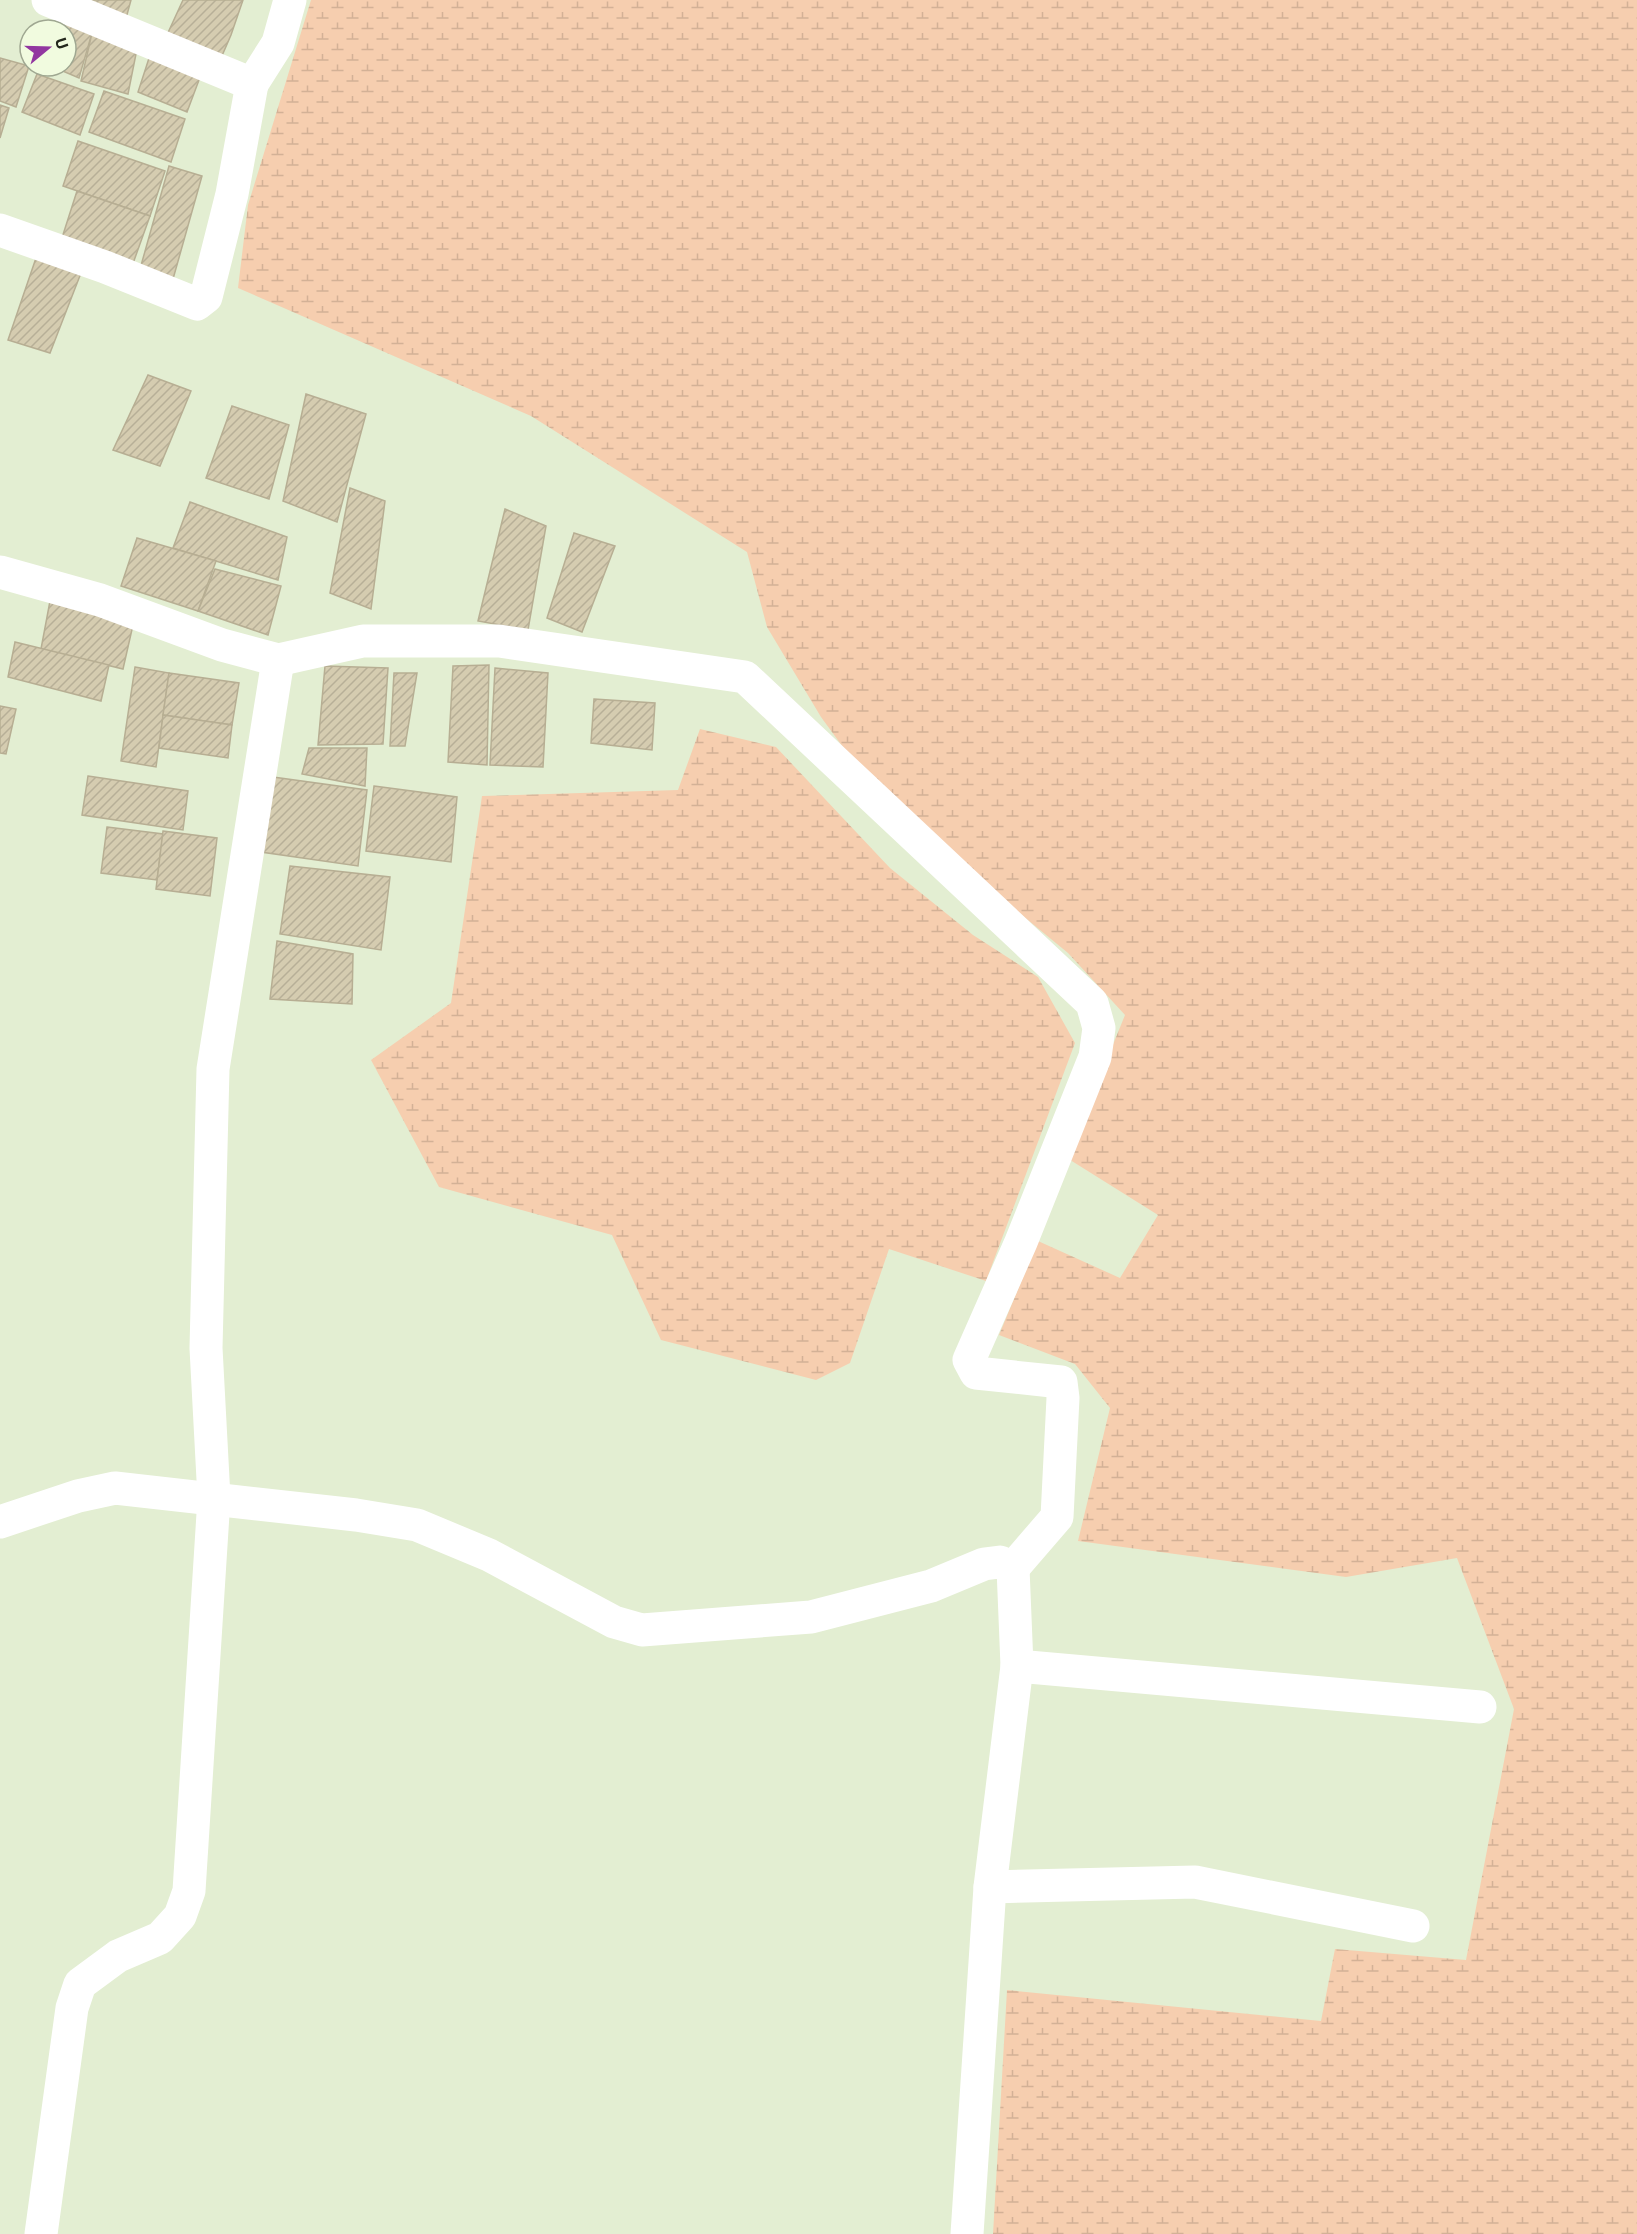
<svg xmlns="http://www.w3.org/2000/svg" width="1637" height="2234" viewBox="0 0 1637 2234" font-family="'Exo 2',sans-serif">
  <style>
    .wetland { fill: url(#wetland-marsh) }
    .building { fill: url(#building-hatch); stroke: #b7ae93; stroke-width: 1.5 }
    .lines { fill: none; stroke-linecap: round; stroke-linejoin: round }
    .minor { stroke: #fff; stroke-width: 33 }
  </style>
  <defs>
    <pattern id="wetland-marsh" width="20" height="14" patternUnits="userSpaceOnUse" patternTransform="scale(1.5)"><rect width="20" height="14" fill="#f6ceaf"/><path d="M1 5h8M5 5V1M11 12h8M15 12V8" fill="none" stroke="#d3b196"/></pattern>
    <pattern id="building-hatch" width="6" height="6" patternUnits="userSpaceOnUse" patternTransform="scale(1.5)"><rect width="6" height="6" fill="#d5ccb0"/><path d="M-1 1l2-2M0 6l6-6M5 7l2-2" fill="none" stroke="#b7af97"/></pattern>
  </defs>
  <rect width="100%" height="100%" fill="#e3eed2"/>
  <!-- wetland -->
  <g class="wetland">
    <path d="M311,0H1637V2234H993L1007,1990L1321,2021L1335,1949L1466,1960L1514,1709L1457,1558L1346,1577L1078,1541L1110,1408L1075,1364L999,1335L1038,1241L1120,1278L1158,1215L1067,1158L1125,1015L1068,953L880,798L821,717L767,627L747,552L531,416L238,288L248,205Z"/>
    <path d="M700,729L776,747L890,868L973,935L1038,977L1075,1043L986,1281L889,1249L850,1363L816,1380L661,1340L612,1235L439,1187L371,1060L451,1003L482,796L678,790Z"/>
  </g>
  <!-- building -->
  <g class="building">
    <path d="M69,0H131L125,22Z"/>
    <path d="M183,0H243L231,35L221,58L166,37Z"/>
    <path d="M57,17L92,33L79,78L51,66H66V30H51Z"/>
    <path d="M92,33L137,49L128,94L81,81Z"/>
    <path d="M151,52L202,72L187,112L138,92Z"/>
    <path d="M0,58L29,66L16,107L0,101Z"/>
    <path d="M37,74L94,94L80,135L22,112Z"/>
    <path d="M104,91L185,119L171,162L89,132Z"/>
    <path d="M0,105L9,108L0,138Z"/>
    <path d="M78,141L165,171L150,216L63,186Z"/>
    <path d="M169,166L202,176L173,279L140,269Z"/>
    <path d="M77,191L150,216L131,269L60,244Z"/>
    <path d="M36,258L81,273L50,353L8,340Z"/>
    <path d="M148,375L191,391L160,466L113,450Z"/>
    <path d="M306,394L366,414L337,522L283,501Z"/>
    <path d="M232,406L289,425L269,499L206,478Z"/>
    <path d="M350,488L385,501L371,609L330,593Z"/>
    <path d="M190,502L287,537L278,580L173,548Z"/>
    <path d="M505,509L546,526L528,630L478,621Z"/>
    <path d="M574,533L615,546L582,632L547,618Z"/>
    <path d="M137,538L216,561L198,611L121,586Z"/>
    <path d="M215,569L281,586L268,635L198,611Z"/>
    <path d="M50,601L133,625L123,669L41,649Z"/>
    <path d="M15,642L109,665L101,701L8,677Z"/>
    <path d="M489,665L487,765L448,762L453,666Z"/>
    <path d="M325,666L388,668L383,744L318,745Z"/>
    <path d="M135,667L169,673L156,767L121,761Z"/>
    <path d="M495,668L548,673L543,767L490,765Z"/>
    <path d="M169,673L239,683L232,725L163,715Z"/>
    <path d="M394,673H417L405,746H390Z"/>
    <path d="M594,699L655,703L652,750L591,743Z"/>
    <path d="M0,706L16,709L6,754L0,753Z"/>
    <path d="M163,715L232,725L228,758L159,748Z"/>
    <path d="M309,748H367L365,786L302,774Z"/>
    <path d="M88,776L188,791L183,830L82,815Z"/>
    <path d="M273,777L367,790L358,866L261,852Z"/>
    <path d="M374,786L457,797L451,862L366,851Z"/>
    <path d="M107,827L163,834L157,880L101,873Z"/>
    <path d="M163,831L217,838L210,896L156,889Z"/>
    <path d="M290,866L390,877L381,950L280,934Z"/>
    <path d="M277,941L353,954L352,1004L270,999Z"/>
  </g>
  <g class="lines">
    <!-- minor -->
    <g class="minor">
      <path d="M48,0L252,84L278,43L290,0"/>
      <path d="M0,230L105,267L197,304L206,297L232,194L252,84"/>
      <path d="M0,572L100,600L222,645L278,660L363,641H499L745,677L1092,1003L1099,1028L1095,1057L1021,1242L969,1360L976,1373L1061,1382L1063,1398L1057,1517L1013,1568"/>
      <path d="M0,1522L78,1496L115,1488L356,1515L417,1525L489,1555L614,1622L642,1630L811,1617L931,1586L984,1564L1000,1562L1013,1568L1017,1666L990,1887L967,2234"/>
      <path d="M1017,1666L1480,1707"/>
      <path d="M990,1887L1195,1882L1413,1926"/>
      <path d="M41,2234L72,2008L80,1984L118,1956L160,1938L180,1916L189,1891L214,1498L206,1348L213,1069L278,660"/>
    </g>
  </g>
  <!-- north arrow -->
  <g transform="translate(48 48) rotate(71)"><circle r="28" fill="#f1fbdf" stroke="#9fa791" stroke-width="1.5"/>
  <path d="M0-4.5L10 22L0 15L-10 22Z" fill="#9236a0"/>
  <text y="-9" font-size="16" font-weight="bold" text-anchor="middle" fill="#24281d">U</text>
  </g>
</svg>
